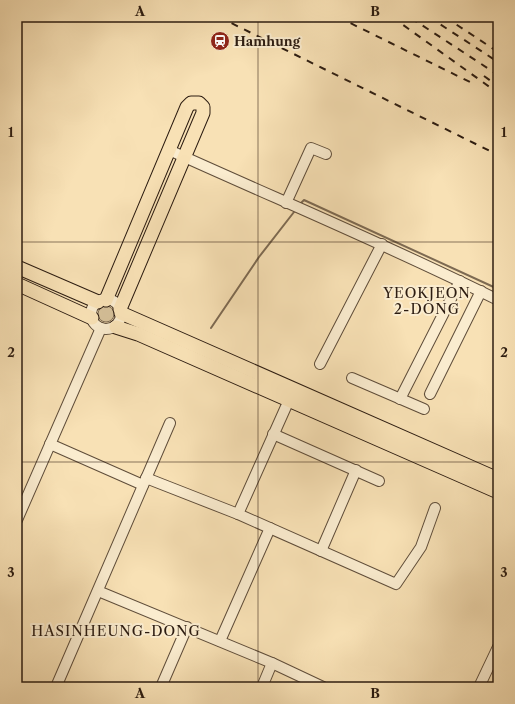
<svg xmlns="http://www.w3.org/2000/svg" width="515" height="704" viewBox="0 0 515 704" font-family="'Libre Caslon Text',serif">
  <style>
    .green { fill: #d5c099; stroke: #806e55 }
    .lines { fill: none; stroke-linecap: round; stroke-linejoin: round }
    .stream { stroke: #7d6a52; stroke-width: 2 }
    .minor-casing { stroke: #5f4d3a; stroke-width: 12 }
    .major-casing { stroke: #2c1c11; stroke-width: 15 }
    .minor { stroke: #faeccf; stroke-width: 10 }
    .major { stroke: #f8e1b5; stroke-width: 13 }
    .rail { stroke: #2c1c11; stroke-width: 2; stroke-dasharray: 7 7; stroke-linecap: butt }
    .grid { fill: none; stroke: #2c1c11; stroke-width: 1; stroke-opacity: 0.55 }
    .labels { text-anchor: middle; stroke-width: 4; stroke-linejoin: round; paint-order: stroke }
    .poi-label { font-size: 13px; font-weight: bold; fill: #2c1c11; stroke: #faeccf; text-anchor: start }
    .neighbourhood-label { font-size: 14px; letter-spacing: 1px; fill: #2c1c11; stroke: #faeccf }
    .neatline { fill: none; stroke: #2c1c11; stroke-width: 1.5 }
    .grid-label { font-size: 13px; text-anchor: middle; font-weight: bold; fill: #2c1c11 }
  </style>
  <rect width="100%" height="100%" fill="#f8e1b5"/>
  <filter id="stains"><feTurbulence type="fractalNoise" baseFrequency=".005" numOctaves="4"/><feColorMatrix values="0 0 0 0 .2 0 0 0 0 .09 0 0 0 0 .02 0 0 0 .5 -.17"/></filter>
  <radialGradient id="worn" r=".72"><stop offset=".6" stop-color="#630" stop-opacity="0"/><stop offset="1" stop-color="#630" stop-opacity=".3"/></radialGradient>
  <!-- green -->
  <circle class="green" cx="106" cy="314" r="8"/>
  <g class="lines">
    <!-- stream -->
    <g class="stream">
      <path d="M300,204L304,200L498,289"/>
      <path d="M211,328L259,257L294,212"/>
    </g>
    <defs>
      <g id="minor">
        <path d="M169,150C279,200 390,246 498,300"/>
        <path d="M286,203L311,148L326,154"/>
        <circle cx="106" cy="314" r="15"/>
        <path d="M320,364L382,244"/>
        <path d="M352,378L424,409"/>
        <path d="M430,394L481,291"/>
        <path d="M400,399L460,281"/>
        <path d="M273,434L379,481"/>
        <path d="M50,444L143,485"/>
        <path d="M146,478L238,514L396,584L421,547L435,508"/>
        <path d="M238,514L289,400"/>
        <path d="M17,520L101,328"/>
        <path d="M321,551L356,470"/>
        <path d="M98,591L272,663L323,687"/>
        <path d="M220,641L270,528"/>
        <path d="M56,687L170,423"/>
        <path d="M161,687L187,627"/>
        <path d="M262,687L272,663"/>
        <path d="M479,687L498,647"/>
      </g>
      <g id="major">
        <path d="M17,267L98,302"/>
        <path d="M17,284L92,318"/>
        <path d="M106,300L187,107L191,103H199L203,107V113L120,309"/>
        <path d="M121,313L498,479"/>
        <path d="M116,327L138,334L498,492"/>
      </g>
    </defs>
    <!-- minor casing -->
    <use href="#minor" class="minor-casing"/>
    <!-- major casing -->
    <use href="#major" class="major-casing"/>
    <!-- minor -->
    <use href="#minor" class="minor"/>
    <!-- major -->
    <use href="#major" class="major"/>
    <!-- rail -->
    <g class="rail">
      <path d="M219,17L498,155"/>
      <path d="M338,17L476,85"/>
      <path d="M392,17L498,93"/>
      <path d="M429,17L498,62"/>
      <path d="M445,17L498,52"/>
      <path d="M411,18L498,75"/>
      <path d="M484,76L498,86"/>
    </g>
  </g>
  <!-- grid -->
  <path class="grid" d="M258,17V687M17,242H498M17,462H498"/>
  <!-- icons -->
  <defs>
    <symbol id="station-disc" viewBox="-11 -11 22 22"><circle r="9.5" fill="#8f2418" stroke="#faeccf"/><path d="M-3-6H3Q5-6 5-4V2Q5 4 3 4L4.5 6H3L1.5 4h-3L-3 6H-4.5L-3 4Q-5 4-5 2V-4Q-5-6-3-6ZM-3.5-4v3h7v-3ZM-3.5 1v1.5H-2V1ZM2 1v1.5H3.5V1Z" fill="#fff"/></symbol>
  </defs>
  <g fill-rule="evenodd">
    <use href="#station-disc" x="209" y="30" width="22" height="22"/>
  </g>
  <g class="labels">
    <!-- poi labels -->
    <g class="poi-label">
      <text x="234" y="46">Hamhung</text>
    </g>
    <!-- neighbourhood labels -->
    <g class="neighbourhood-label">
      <text x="427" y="298">YEOKJEON<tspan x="427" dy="16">2-DONG</tspan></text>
      <text x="116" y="636">HASINHEUNG-DONG</text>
    </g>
  </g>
  <!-- margin -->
  <rect width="515" height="704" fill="none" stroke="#f8e1b5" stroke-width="44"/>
  <rect x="22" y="22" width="471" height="660" class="neatline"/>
  <g class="grid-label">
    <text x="140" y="16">A</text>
    <text x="375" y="16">B</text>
    <text x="11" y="137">1</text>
    <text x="504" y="137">1</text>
    <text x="11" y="357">2</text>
    <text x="504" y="357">2</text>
    <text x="11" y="577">3</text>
    <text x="504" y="577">3</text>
    <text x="140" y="698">A</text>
    <text x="375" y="698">B</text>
  </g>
  <rect width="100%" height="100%" filter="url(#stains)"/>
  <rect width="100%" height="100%" fill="url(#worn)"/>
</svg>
